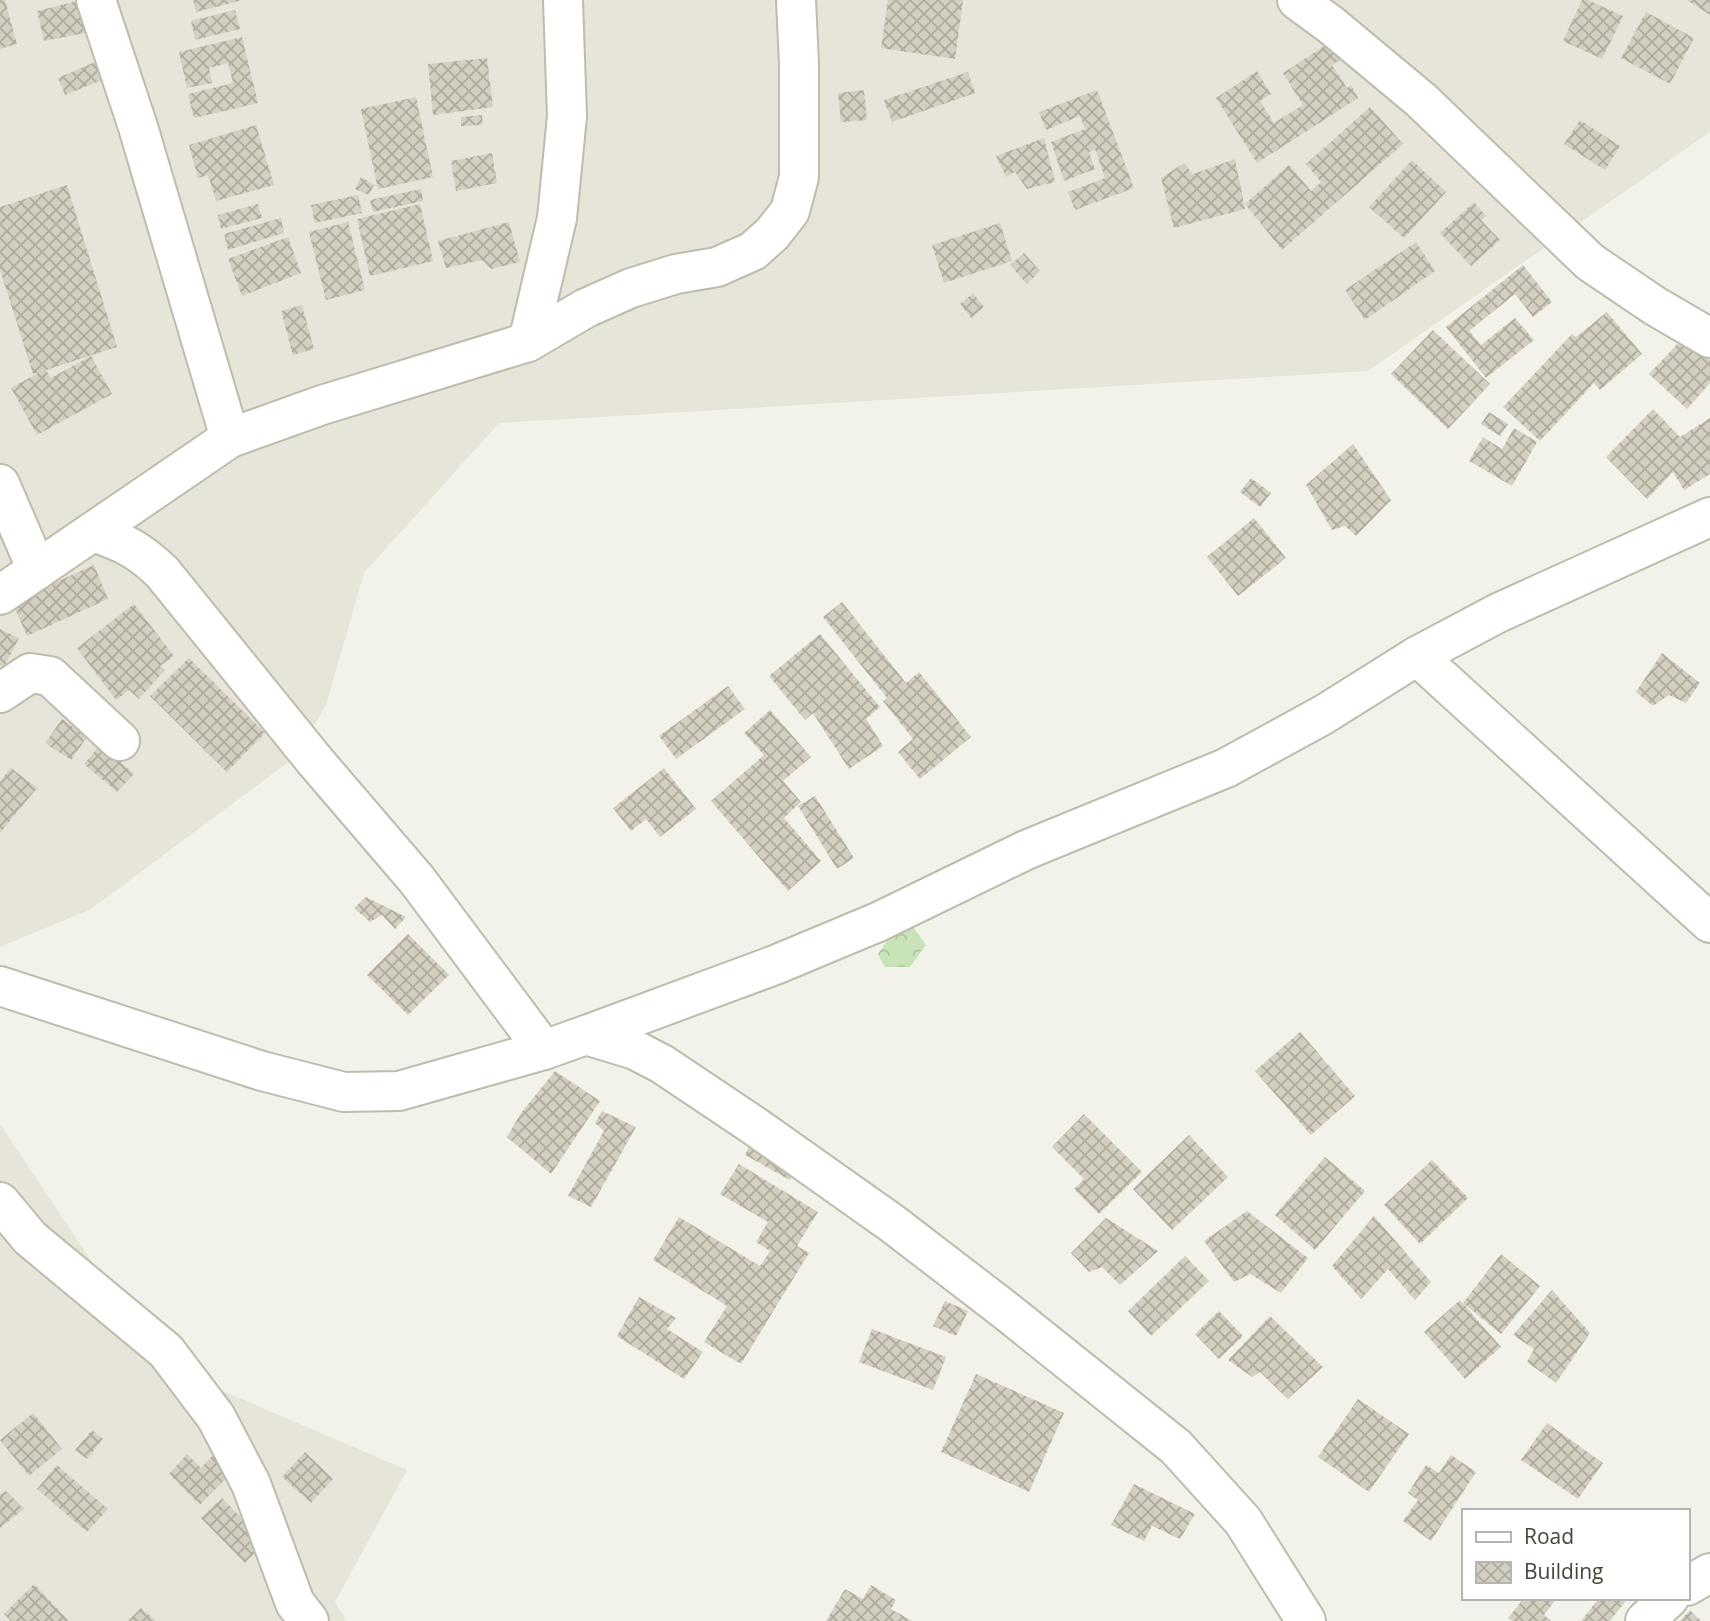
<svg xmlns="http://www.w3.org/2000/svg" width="1710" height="1621" viewBox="0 0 1710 1621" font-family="'Open Sans',sans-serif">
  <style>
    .residential { fill: #e7e5d9 }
    .forest { fill: url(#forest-crowns) }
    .building { fill: url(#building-cross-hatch) }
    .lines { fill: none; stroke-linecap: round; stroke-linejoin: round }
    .street-casing { stroke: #bebcad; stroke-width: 42 }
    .street { stroke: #fff; stroke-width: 38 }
  </style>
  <defs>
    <pattern id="forest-crowns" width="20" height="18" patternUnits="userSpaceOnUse" patternTransform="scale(1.75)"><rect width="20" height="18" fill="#c7e3b7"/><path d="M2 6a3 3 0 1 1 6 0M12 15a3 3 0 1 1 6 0" fill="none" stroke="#acc49e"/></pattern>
    <pattern id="building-cross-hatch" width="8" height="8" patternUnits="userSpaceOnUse" patternTransform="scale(1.75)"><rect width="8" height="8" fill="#d4d0c1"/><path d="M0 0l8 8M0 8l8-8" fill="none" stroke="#aeaa9e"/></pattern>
  </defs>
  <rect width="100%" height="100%" fill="#f3f2ea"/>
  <!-- residential -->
  <g class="residential">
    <path d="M0,0H1710V132L1368,371L499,423L364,573L326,705L298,755L91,909L0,947Z"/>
    <path d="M0,1124L160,1364L407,1470L335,1602L346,1621H0Z"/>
  </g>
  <!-- forest -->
  <path class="forest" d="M896,928H914L926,945L910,967H885L878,954Z"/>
  <!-- building -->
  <g class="building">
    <path d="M0,0H5L17,44L0,49Z"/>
    <path d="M193,0H239V1L196,12Z"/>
    <path d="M888,0H963L955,59L881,48Z"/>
    <path d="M1582,0H1588L1623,16L1602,59L1563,41Z"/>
    <path d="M1687,0H1710V15Z"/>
    <path d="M77,1L85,33L44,41L37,11Z"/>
    <path d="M235,10L240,29L195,40L191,21Z"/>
    <path d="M1646,12L1694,38L1670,84L1621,58Z"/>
    <path d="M242,37L258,103L194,118L188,94L233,83L228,63L209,68L212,83L187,88L179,52Z"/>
    <path d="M1329,43L1340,60L1332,65L1347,88L1351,85L1358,98L1257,163L1216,98L1257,71L1271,94L1260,101L1274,123L1303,105L1283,73Z"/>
    <path d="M487,58L493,107L433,115L428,64Z"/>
    <path d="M95,62L102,80L65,95L58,78Z"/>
    <path d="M968,72L975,93L892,122L884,100Z"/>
    <path d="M864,90L867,120L841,122L838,93Z"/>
    <path d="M1097,90L1134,188L1075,210L1068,192L1105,178L1095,149L1089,152L1095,169L1064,181L1051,142L1085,129L1080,116L1046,130L1039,112Z"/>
    <path d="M416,97L433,177L378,189L361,109Z"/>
    <path d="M1370,107L1403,144L1282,250L1245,204L1289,165L1311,191L1321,182L1306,164Z"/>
    <path d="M482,115L483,125L461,126V117Z"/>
    <path d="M1580,120L1620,146L1605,170L1564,144Z"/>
    <path d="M256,125L274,185L216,201L208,175L198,178L189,145Z"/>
    <path d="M1044,138L1055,182L1027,189L1015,172L1006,177L996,156Z"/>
    <path d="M492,153L497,183L456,191L451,161Z"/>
    <path d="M1235,159L1245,209L1174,228L1161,178L1184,163L1193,174Z"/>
    <path d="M1412,160L1446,192L1404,238L1369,207Z"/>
    <path d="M361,177L374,185L369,195L355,189Z"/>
    <path d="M67,185L117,347L46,370L51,378L91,356L112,394L37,435L11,388L40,372L33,374L0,270V207Z"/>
    <path d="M421,189L423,201L373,212L370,200Z"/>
    <path d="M358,195L362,213L315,223L311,205Z"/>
    <path d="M1474,202L1486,216L1481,220L1500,240L1471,266L1440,233Z"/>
    <path d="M258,204L262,218L221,229L218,215Z"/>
    <path d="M420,204L433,261L370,276L357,219Z"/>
    <path d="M281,218L284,233L228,250L224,234Z"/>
    <path d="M348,222L365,290L326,300L309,232Z"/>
    <path d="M509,222L520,262L491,269L482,260L446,268L438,241Z"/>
    <path d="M1000,223L1012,261L944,283L932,245Z"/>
    <path d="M288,237L301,273L242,296L228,259Z"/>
    <path d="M1416,242L1435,271L1365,320L1345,290Z"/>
    <path d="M1024,253L1040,271L1027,284L1010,265Z"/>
    <path d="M1523,265L1552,302L1533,317L1515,294L1469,331L1481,345L1515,318L1534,340L1486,378L1446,327Z"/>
    <path d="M973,293L984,307L971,318L960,304Z"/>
    <path d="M302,305L314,349L293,355L281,311Z"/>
    <path d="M1607,312L1642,354L1600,390L1594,383L1540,441L1503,407L1572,334L1576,337Z"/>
    <path d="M1433,330L1490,384L1448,429L1391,374Z"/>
    <path d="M1685,336L1710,360V383L1687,409L1649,374Z"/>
    <path d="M1653,409L1680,437L1710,418V474L1684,490L1673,472L1647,499L1606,457Z"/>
    <path d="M1489,412L1508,424L1500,436L1481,424Z"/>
    <path d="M1514,428L1537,442L1512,486L1469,461L1483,437L1502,449Z"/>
    <path d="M1353,444L1391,500L1356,536L1345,526L1332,530L1306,485Z"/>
    <path d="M1251,478L1271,493L1260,507L1240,492Z"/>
    <path d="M1254,518L1286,558L1238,596L1207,557Z"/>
    <path d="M94,565L108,599L27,636L12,602Z"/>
    <path d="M842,602L906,683L919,672L971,737L920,779L898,752L913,739L883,701L887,698L823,617Z"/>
    <path d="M134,604L174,656L160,666L165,670L139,699L129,690L116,700L77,648Z"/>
    <path d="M0,629L19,638L4,667L0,665Z"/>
    <path d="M820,634L880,707L866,719L883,746L849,769L813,713L805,720L769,676Z"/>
    <path d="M1662,653L1700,683L1686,703L1669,695L1653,706L1636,692Z"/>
    <path d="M189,658L265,733L227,772L150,696Z"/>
    <path d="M728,686L745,709L676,759L659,736Z"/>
    <path d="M770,710L811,757L783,781L801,802L784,818L821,861L788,891L711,801L764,755L744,733Z"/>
    <path d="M62,719L87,737L71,760L45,743Z"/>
    <path d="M101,744L134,774L117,792L84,764Z"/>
    <path d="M11,768L37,788L0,833V781Z"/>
    <path d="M664,768L696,809L660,837L646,819L631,831L613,808Z"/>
    <path d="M815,796L854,858L837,869L798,806Z"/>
    <path d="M366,897L406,917L395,929L382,915L370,922L354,908Z"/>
    <path d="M408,934L449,975L408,1015L367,975Z"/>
    <path d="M1300,1032L1355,1096L1311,1135L1255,1071Z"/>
    <path d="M555,1071L600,1101L551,1174L507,1137L521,1113Z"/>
    <path d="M602,1111L636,1127L591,1207L568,1196L604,1131L595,1123Z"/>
    <path d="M1084,1114L1142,1172L1099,1214L1074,1189L1084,1179L1052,1147Z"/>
    <path d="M1189,1135L1228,1177L1172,1230L1133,1189Z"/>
    <path d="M754,1137L799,1162L790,1180L745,1155Z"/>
    <path d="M1325,1157L1365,1191L1315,1250L1275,1215Z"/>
    <path d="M1432,1160L1468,1198L1420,1244L1384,1205Z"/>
    <path d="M739,1164L818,1212L797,1246L809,1253L741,1364L704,1342L727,1306L653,1260L679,1217L760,1266L770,1251L756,1242L768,1222L720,1194Z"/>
    <path d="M1247,1211L1308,1258L1281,1293L1250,1274L1234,1282L1204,1241Z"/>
    <path d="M1374,1216L1431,1282L1415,1300L1388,1269L1361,1299L1332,1266Z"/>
    <path d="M1106,1218L1158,1251L1120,1285L1102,1267L1089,1272L1071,1253Z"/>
    <path d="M1501,1254L1540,1286L1501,1334L1463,1303Z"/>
    <path d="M1185,1256L1209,1281L1151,1336L1128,1311Z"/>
    <path d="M1552,1290L1590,1333L1556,1383L1527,1362L1534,1349L1513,1335Z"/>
    <path d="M639,1297L676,1318L667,1329L703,1352L684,1379L617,1336Z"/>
    <path d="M1460,1300L1501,1347L1465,1379L1424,1332Z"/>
    <path d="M945,1301L968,1311L956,1336L933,1326Z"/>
    <path d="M1219,1311L1243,1336L1219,1359L1195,1334Z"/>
    <path d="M1270,1316L1323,1367L1288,1399L1260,1372L1252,1377L1228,1360Z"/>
    <path d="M872,1329L946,1357L933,1390L859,1362Z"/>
    <path d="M976,1374L1064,1413L1029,1492L941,1452Z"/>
    <path d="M1358,1399L1409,1434L1369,1492L1318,1457Z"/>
    <path d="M33,1413L62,1449L29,1476L0,1440Z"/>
    <path d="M1547,1423L1603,1463L1578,1499L1521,1460Z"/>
    <path d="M92,1430L103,1439L87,1459L75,1450Z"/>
    <path d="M305,1452L333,1479L311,1503L282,1477Z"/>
    <path d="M187,1454L201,1468L214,1454L233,1471L200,1505L169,1474Z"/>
    <path d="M1451,1455L1476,1472L1431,1541L1403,1521L1418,1500L1408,1493L1426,1465L1439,1473Z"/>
    <path d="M57,1465L108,1509L87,1532L37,1489Z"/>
    <path d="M1134,1484L1195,1514L1180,1539L1152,1526L1144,1541L1111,1525Z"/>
    <path d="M6,1491L24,1509L0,1528V1494Z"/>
    <path d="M222,1498L265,1542L245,1563L201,1518Z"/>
    <path d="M34,1584L69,1621H11L4,1614Z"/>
    <path d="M871,1585L896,1600L891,1609L912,1621H826L845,1589L863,1599Z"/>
    <path d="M1524,1598H1557L1544,1615L1551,1621H1512L1508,1618Z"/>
    <path d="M1599,1598H1628L1610,1621H1581Z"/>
    <path d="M141,1608L156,1621H128Z"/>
    <path d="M1690,1610L1701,1621H1680Z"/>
  </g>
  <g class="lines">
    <defs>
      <g id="street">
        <path d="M96,0L138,127L230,438"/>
        <path d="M1297,0L1331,25L1421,100L1590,262L1655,306L1710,338"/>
        <path d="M528,342L557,218L567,116L563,0"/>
        <path d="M0,484L37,570"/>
        <path d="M93,532C123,542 139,550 162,572L315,761L417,880L544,1050"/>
        <path d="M0,595L230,438L322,405L528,342L586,308L631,288L676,274L717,267L753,251L772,234L790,211L799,177V64L796,0"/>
        <path d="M1417,656L1710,923"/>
        <path d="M0,693L30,673L50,676L120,741"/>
        <path d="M0,986L262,1071L344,1092L399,1091L544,1050L586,1035L635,1050L662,1064L756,1127L893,1224L1005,1310L1176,1447L1243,1521L1306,1621"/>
        <path d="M586,1035L775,965L878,922L1026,850L1226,768L1323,715L1417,656L1498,613L1710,517"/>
        <path d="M0,1202L30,1238L166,1351L216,1417L251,1484L295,1603L309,1621"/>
        <path d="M1687,1586L1710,1573"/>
        <path d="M1645,1621L1669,1598"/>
      </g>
    </defs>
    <!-- street casing -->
    <use href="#street" class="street-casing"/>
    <!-- street -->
    <use href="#street" class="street"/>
  </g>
  <!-- legend -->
  <rect x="1462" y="1509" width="228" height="91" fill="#ffffff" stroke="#b5b4b0" stroke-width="2"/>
  <rect x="1476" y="1532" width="35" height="10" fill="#ffffff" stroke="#b5b4b0" stroke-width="2"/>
  <text x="1524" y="1544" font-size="21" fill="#474439">Road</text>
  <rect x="1476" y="1562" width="35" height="21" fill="url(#building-cross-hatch)" stroke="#b5b4b0" stroke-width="2"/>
  <text x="1524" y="1579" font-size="21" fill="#474439">Building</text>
</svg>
